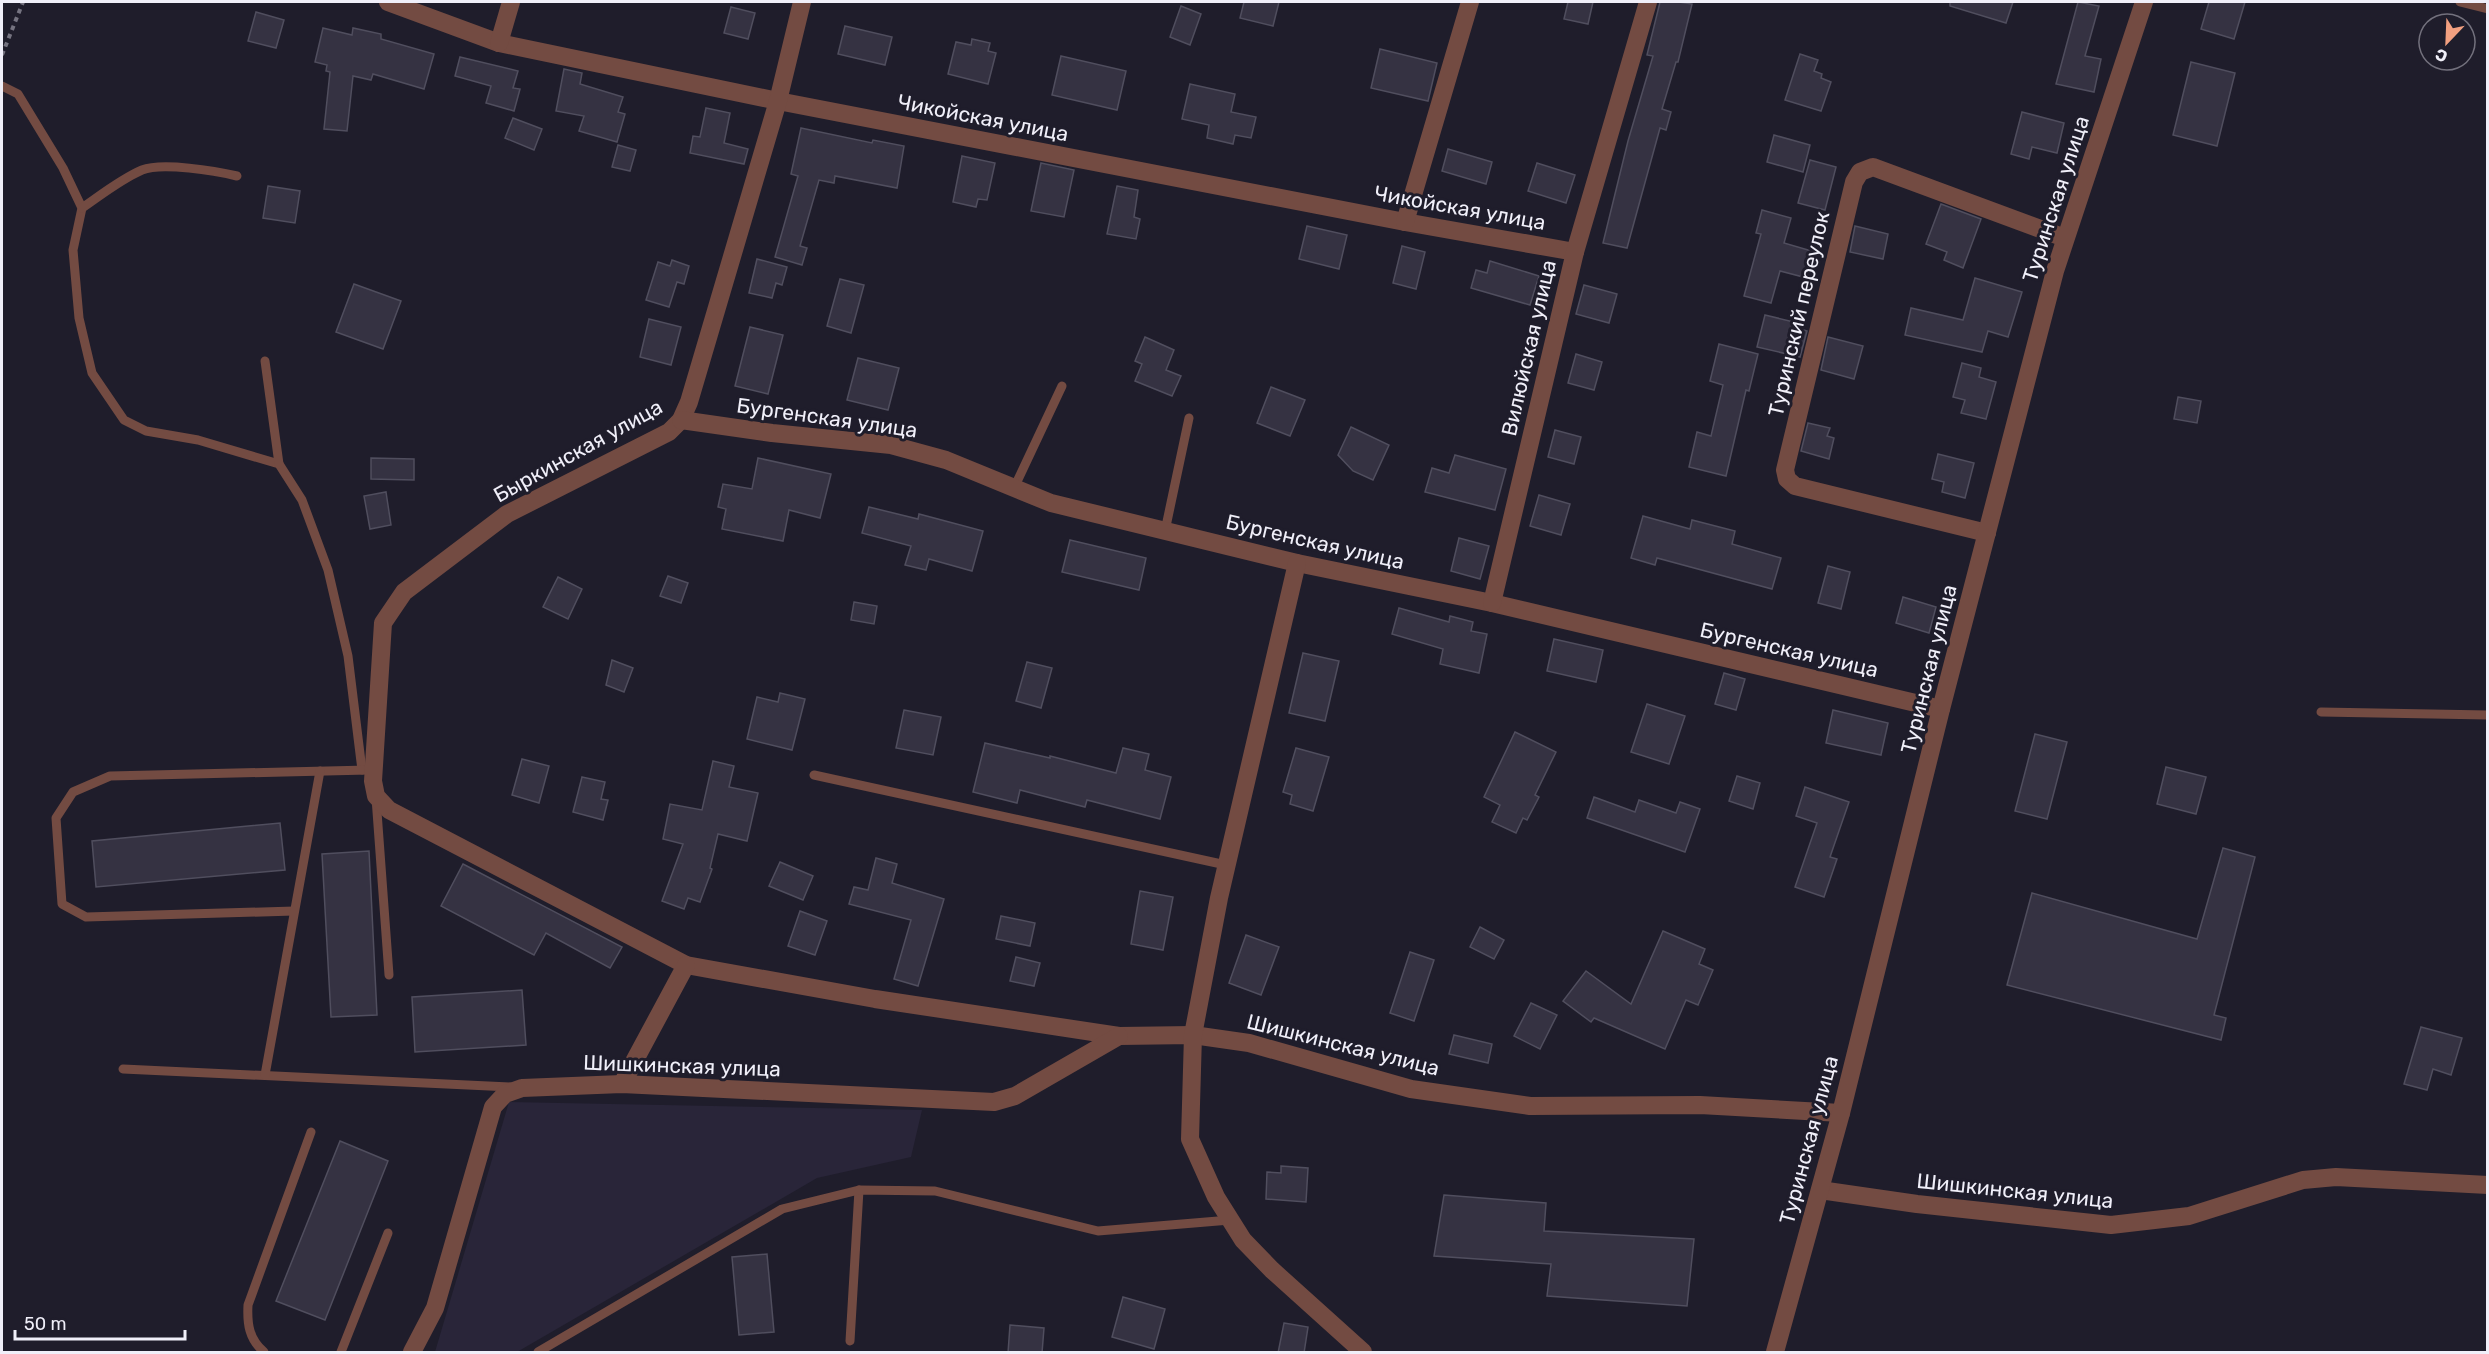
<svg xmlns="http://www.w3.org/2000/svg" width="2489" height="1354" viewBox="0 0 2489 1354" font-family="Rubik,sans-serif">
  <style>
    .built { fill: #292539 }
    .building { fill: #353242; stroke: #504e5e; stroke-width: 1.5 }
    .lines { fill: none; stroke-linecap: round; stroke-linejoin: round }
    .path { stroke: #757380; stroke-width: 4; stroke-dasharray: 4.5 4.5; stroke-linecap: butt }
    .lane { stroke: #734b42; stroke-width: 9 }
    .street { stroke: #734b42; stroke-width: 18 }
    .labels { text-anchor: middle; stroke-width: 6; stroke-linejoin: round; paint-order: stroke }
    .street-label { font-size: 21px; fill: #f0eff9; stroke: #1f1d2b }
  </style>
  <rect width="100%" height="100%" fill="#1f1d2b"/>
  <!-- built -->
  <path class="built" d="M509,1102L922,1110L911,1157L817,1178L517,1352H435Z"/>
  <!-- building -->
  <g class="building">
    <path d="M1244,2H1279L1273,26L1240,18Z"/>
    <path d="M1568,2H1593L1588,24L1564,19Z"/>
    <path d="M1660,2H1679L1692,4L1678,62H1676L1662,109L1671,112L1666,130L1660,128L1627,248L1603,243L1628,141L1653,56L1647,55Z"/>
    <path d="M1950,2H2013L2006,23L1950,6Z"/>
    <path d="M2078,2L2099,6L2085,56L2101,59L2094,92L2056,84Z"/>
    <path d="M2209,2H2245L2234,39L2201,29Z"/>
    <path d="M1181,6L1201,14L1190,45L1170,37Z"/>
    <path d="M731,7L755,13L748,39L724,33Z"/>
    <path d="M256,12L284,20L276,48L248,41Z"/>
    <path d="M845,26L892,37L885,65L838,54Z"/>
    <path d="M323,28L352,35L353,28L381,34V39L434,54L424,89L373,74L371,80L353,76L347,131L324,129L330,72L326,71L327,65L315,62Z"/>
    <path d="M972,39L990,43L988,51L996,53L988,84L948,74L956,42L971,45Z"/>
    <path d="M1380,49L1437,63L1428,101L1371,88Z"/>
    <path d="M1800,54L1818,60L1814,71L1822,74L1821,78L1831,82L1821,111L1785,100Z"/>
    <path d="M1061,56L1126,71L1117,110L1052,95Z"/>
    <path d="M460,57L518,71L513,88L520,89L514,111L486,103L491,86L455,76Z"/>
    <path d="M2191,62L2235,73L2217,146L2173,135Z"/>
    <path d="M564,69L582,73L580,84L623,97L618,112L625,114L617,142L579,131L584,116L556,111Z"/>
    <path d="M1190,84L1235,94L1231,112L1256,117L1251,138L1235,135L1233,144L1207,138L1209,125L1182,119Z"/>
    <path d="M706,108L730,113L724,143L748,149L744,164L690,153L693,136L700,137Z"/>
    <path d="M2022,112L2064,123L2057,153L2032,147L2029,159L2011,154Z"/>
    <path d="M513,118L542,129L534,150L505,138Z"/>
    <path d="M801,128L872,143L873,140L904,146L897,188L835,176L834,183L819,180L800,246L807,248L802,265L775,257L798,176L791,174Z"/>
    <path d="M1774,135L1810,145L1803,172L1767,162Z"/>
    <path d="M618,145L636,150L630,171L612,167Z"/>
    <path d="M1448,149L1492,162L1486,184L1442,171Z"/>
    <path d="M962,156L995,163L987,200L978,199L976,207L953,202Z"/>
    <path d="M1810,160L1836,167L1825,210L1798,203Z"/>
    <path d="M1041,163L1074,170L1064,217L1031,211Z"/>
    <path d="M1537,163L1575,175L1566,203L1528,191Z"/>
    <path d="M268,186L300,191L295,223L263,218Z"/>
    <path d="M1117,186L1138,190L1134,217L1140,219L1136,239L1107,234Z"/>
    <path d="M1941,204L1981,219L1963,268L1944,260L1947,252L1926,244Z"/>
    <path d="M1762,210L1791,218L1784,243L1815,252L1807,278L1780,271L1771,303L1744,296L1761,234L1756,233Z"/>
    <path d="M1307,226L1347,235L1339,269L1299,259Z"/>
    <path d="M1855,226L1888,234L1883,259L1850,252Z"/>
    <path d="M1402,246L1425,252L1416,289L1393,283Z"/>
    <path d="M757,259L787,267L782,285L776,283L772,298L749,293Z"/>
    <path d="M672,260L689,266L684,284L677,282L669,307L646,300L658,262L670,266Z"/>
    <path d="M1490,261L1539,276L1530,305L1471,288L1476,270L1487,273Z"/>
    <path d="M1975,278L2022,292L2008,337L1988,331L1982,352L1905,335L1911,308L1963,320Z"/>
    <path d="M840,279L864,285L851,333L827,326Z"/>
    <path d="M354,284L401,301L383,349L336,332Z"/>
    <path d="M1584,285L1617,294L1609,323L1576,314Z"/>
    <path d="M1765,315L1798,323L1797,328L1807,331L1800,357L1757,347Z"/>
    <path d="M649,319L681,327L671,365L640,357Z"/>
    <path d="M750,327L783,335L768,394L735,386Z"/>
    <path d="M1145,337L1174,350L1166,370L1181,376L1172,396L1135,381L1142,364L1135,361Z"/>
    <path d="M1828,337L1863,346L1854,379L1821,370Z"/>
    <path d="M1719,344L1758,354L1749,391L1746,390L1726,476L1689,467L1697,432L1711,436L1723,385L1710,381Z"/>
    <path d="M1576,354L1602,362L1594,390L1568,383Z"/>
    <path d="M858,358L899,368L888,410L847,400Z"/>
    <path d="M1962,363L1981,368L1979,377L1996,382L1986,419L1961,413L1965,400L1953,397Z"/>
    <path d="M1271,387L1305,400L1290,436L1257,423Z"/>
    <path d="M2178,397L2201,401L2197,423L2174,419Z"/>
    <path d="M1808,423L1830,428L1827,436L1834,438L1829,459L1801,451Z"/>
    <path d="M1351,427L1389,445L1373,480L1353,471L1338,455Z"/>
    <path d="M1555,430L1581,437L1574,464L1548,457Z"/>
    <path d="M1938,454L1974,463L1965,498L1942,492L1944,482L1932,479Z"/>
    <path d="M1455,455L1506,469L1495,510L1425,492L1432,468L1449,473Z"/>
    <path d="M371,458L414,459V480L371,479Z"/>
    <path d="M758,458L831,474L820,518L789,510L783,541L722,529L726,509L718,507L723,484L752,489Z"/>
    <path d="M386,492L391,525L370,529L364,496Z"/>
    <path d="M1539,495L1570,504L1561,535L1530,526Z"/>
    <path d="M869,507L918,519L919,514L983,531L972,571L929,559L926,570L905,565L911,546L862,533Z"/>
    <path d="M1643,516L1690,529L1692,520L1735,531L1732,544L1781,558L1772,589L1657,558L1655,565L1631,558Z"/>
    <path d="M1459,538L1489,546L1480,579L1451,571Z"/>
    <path d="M1070,540L1146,558L1139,590L1062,572Z"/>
    <path d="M1828,566L1850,572L1841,609L1818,603Z"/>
    <path d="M668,576L688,583L681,603L660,596Z"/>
    <path d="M558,577L582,589L568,619L543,607Z"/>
    <path d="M1903,597L1936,607L1929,633L1896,623Z"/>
    <path d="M854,602L877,606L874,624L851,620Z"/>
    <path d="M1399,608L1449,622L1450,616L1473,622L1471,631L1487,634L1479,673L1440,664L1443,649L1392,634Z"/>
    <path d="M1554,639L1603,650L1596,682L1547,671Z"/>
    <path d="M1303,653L1339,661L1325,721L1289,713Z"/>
    <path d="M612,660L633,668L624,692L606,685Z"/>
    <path d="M1027,662L1052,668L1041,708L1016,701Z"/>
    <path d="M1724,673L1745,679L1736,710L1715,704Z"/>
    <path d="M780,693L805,699L792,750L747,739L757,697L778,702Z"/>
    <path d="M1647,704L1685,716L1669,764L1631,752Z"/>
    <path d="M904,710L941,717L933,755L896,748Z"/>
    <path d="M1833,710L1888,723L1881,755L1826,743Z"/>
    <path d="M1515,732L1556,752L1535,795L1539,797L1527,820L1523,818L1516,833L1492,822L1500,805L1484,797Z"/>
    <path d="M2035,734L2067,742L2047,819L2015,811Z"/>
    <path d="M985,743L1050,758V756L1116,773L1123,748L1149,754L1145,770L1171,777L1160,819L1087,800L1085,807L1020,790L1017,803L973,792Z"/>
    <path d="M1296,748L1329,757L1313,811L1290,804L1292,795L1283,792Z"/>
    <path d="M522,759L549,766L539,803L512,795Z"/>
    <path d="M713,761L734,766L729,787L758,793L747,841L718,834L710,868L712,869L700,902L688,898L684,909L662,901L683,844L663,839L670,804L702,810Z"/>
    <path d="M2166,767L2206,777L2196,814L2157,804Z"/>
    <path d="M1737,776L1760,783L1753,809L1729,801Z"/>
    <path d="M582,777L605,782L601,799L608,800L603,820L573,812Z"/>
    <path d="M1805,787L1849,802L1830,857L1837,859L1824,897L1795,887L1817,823L1796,816Z"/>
    <path d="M1594,797L1635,812L1639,800L1676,813L1680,802L1700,809L1685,852L1587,818Z"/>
    <path d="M280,823L285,870L96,887L92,841Z"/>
    <path d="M2223,848L2255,857L2214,1015L2226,1018L2221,1040L2007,985L2032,893L2197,939Z"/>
    <path d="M369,851L377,1015L331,1017L322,854Z"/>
    <path d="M876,858L897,864L892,883L944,899L918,986L894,979L911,920L849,904L854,887L868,890Z"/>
    <path d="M780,862L813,876L803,900L769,886Z"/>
    <path d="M463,864L622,947L610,968L546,933L534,955L441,906Z"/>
    <path d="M1140,891L1173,897L1163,950L1131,944Z"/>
    <path d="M800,911L827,921L815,955L788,946Z"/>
    <path d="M1001,916L1035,923L1030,946L996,939Z"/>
    <path d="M1480,927L1504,940L1494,959L1470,947Z"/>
    <path d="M1663,931L1705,949L1699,964L1713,970L1698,1005L1686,1000L1665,1049L1594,1018L1591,1022L1563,1001L1586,971L1631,1004Z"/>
    <path d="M1246,935L1279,947L1261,995L1229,983Z"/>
    <path d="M1410,952L1434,960L1414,1021L1390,1013Z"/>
    <path d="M1016,957L1040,963L1034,986L1010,981Z"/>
    <path d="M522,990L526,1045L415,1052L412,997Z"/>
    <path d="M1531,1003L1557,1015L1540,1049L1514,1036Z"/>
    <path d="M2421,1027L2462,1038L2451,1075L2433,1069L2427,1090L2404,1084Z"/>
    <path d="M1454,1035L1492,1044L1488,1063L1449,1054Z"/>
    <path d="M340,1141L388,1161L325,1320L276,1301Z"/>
    <path d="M1281,1166L1308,1168L1306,1202L1266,1199L1267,1172L1281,1173Z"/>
    <path d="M1444,1195L1546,1203L1544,1231L1694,1239L1687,1306L1547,1296L1551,1264L1434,1256Z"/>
    <path d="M767,1254L774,1332L739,1335L732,1257Z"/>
    <path d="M1123,1297L1165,1309L1154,1349L1112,1337Z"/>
    <path d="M1284,1323L1308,1327L1304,1353H1278Z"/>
    <path d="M1010,1325L1044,1328L1042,1353H1008Z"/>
  </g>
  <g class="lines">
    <!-- path -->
    <path class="path" d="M2,55L23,2"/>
    <!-- lane -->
    <g class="lane">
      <path d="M2460,2L2488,9"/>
      <path d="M2,86L18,94L63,168L82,208L73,250L79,318L92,373L124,420L146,431L198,440L279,464L302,500L328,570L348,656L362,770"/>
      <path d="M82,208C101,195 121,179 142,170C162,162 216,171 237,176"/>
      <path d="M265,361L279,464"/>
      <path d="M1014,488L1062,386"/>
      <path d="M1165,531L1189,418"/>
      <path d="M2321,712L2488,715"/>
      <path d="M814,775L1226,865"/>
      <path d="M376,798L389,975"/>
      <path d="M294,911L86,917L62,904L56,818L73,792L110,776L368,770"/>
      <path d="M123,1069L511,1087"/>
      <path d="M265,1075L320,771"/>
      <path d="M850,1341L859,1190"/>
      <path d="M264,1352C249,1339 247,1324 248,1305L311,1132"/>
      <path d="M341,1352L388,1233"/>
      <path d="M538,1352L782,1209L859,1190L935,1191L1098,1231L1230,1220"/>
    </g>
    <!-- street -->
    <g class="street">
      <path d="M388,2L499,43L778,101L1405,222L1575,252"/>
      <path d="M802,2L778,101L689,402L681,420L669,432L507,514L404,592L383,623L373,781L376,796L389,810L686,965L875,999L1119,1036L1193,1035L1249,1043L1411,1089L1530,1106L1700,1105L1841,1113"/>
      <path d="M499,43L511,2"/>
      <path d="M1405,222L1470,2"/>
      <path d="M681,420L772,433L891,445L946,460L1051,503L1297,563L1492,603L1941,709"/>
      <path d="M1987,533L1795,486L1787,479L1785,470L1854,182L1860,172L1873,167L2065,238"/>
      <path d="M1297,563L1219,898L1193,1035L1190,1139L1216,1197L1243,1240L1272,1270L1363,1352"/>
      <path d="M1492,603L1575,252L1648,2"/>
      <path d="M622,1084L686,965"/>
      <path d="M1820,1190L1917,1204L2111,1225L2189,1216L2303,1180L2336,1177L2488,1185"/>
      <path d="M412,1352L435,1308L493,1107L505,1094L522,1088L622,1084L994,1102L1015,1096L1119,1036"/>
      <path d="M1775,1352L1841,1113L1941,709L2055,271L2144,2"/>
    </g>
  </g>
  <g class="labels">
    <!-- street labels -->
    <g class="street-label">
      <text transform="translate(983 118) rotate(11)" y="7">Чикойская улица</text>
      <text transform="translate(2056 199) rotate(-72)" y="7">Туринская улица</text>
      <text transform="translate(1460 208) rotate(10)" y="7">Чикойская улица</text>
      <text transform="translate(1799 314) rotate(-77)" y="7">Туринский переулок</text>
      <text transform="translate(1529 348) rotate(-77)" y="7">Вилюйская улица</text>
      <text transform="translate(827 418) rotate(8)" y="7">Бургенская улица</text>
      <text transform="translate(578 451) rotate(-29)" y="7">Быркинская улица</text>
      <text transform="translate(1315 542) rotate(13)" y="7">Бургенская улица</text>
      <text transform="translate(1789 650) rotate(13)" y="7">Бургенская улица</text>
      <text transform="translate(1929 669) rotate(-76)" y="7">Туринская улица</text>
      <text transform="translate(1343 1045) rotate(14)" y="7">Шишкинская улица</text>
      <text transform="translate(682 1066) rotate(2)" y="7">Шишкинская улица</text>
      <text transform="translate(1809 1140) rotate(-75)" y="7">Туринская улица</text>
      <text transform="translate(2015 1191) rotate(6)" y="7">Шишкинская улица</text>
    </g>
  </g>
  <!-- border -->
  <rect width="2489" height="1354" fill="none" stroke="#f0eff9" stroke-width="6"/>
  <!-- north arrow -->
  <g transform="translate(2447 42) rotate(203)"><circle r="28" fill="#1f1d2b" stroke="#73717d" stroke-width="1.5"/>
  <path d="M0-4.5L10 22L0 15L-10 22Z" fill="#f2a080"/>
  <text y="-9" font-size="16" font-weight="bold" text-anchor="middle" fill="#f0eff9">С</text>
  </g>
  <!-- scale -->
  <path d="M15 1330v9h170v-9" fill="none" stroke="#f0eff9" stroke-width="3"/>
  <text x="24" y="1330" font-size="18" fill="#f0eff9" stroke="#1f1d2b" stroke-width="4.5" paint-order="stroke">50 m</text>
</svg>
